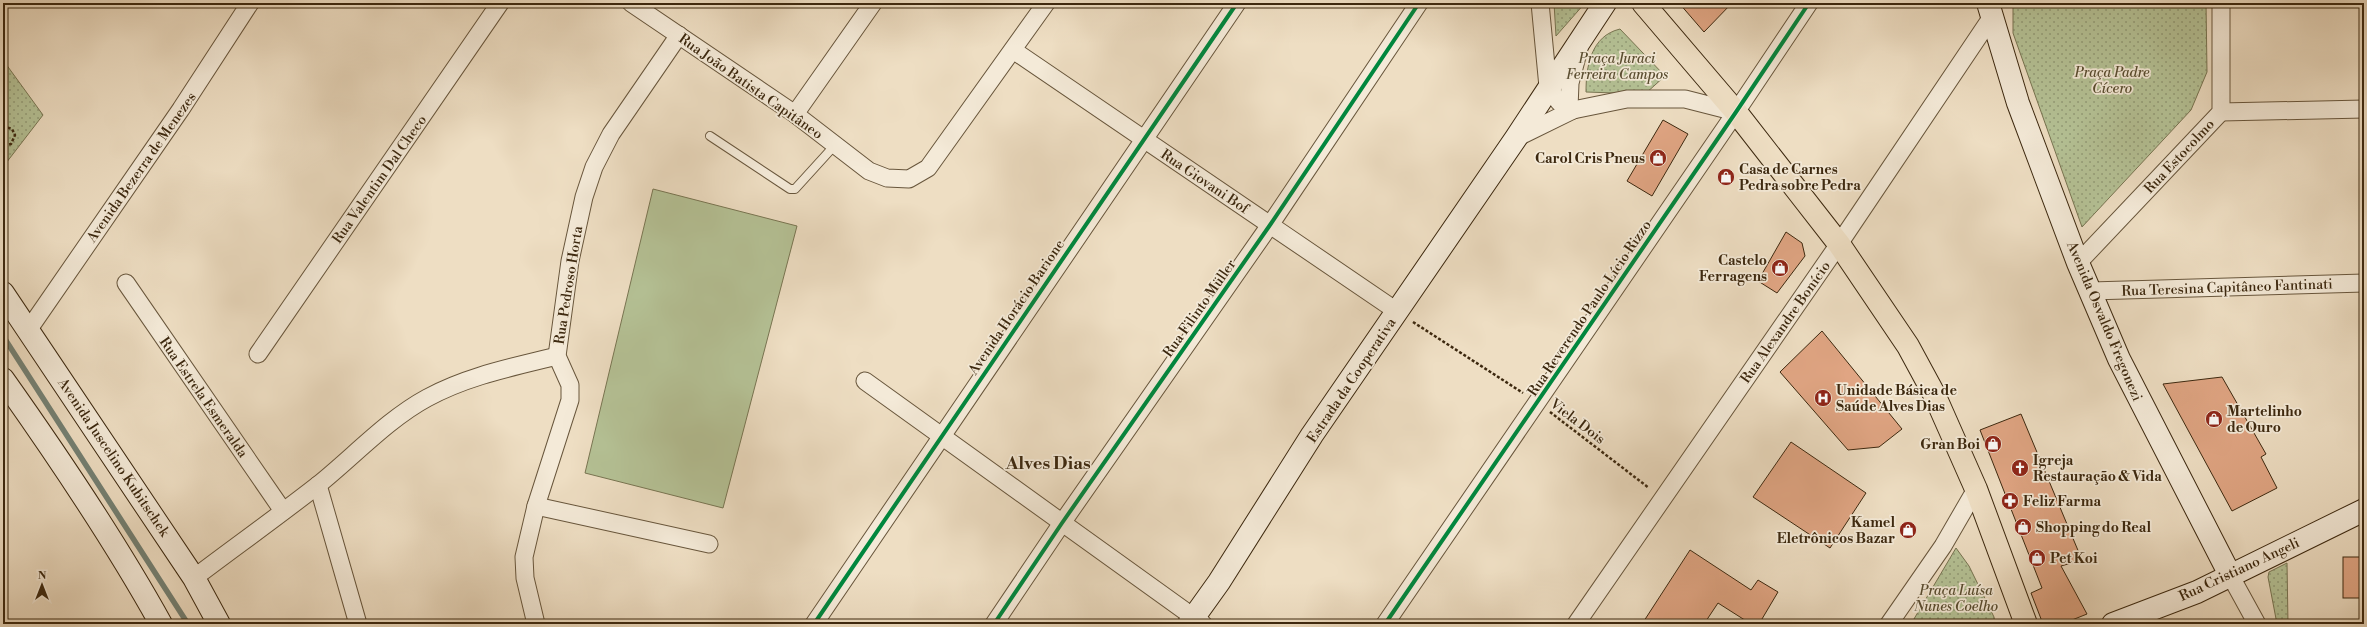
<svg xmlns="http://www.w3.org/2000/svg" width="2367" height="627" viewBox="0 0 2367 627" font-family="'Libre Bodoni',serif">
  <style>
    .grass { fill: #b5c296; stroke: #787552 }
    .park { fill: url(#park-dots); stroke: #787552 }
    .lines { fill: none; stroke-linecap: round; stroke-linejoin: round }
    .stream { stroke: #748174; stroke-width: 5.5 }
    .building { fill: #e0a583; stroke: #3c280f }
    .lane-casing { stroke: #68563c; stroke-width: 10 }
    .street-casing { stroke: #68563c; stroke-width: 19 }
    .secondary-casing { stroke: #3c280f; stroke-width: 24 }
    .primary-casing { stroke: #3c280f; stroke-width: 24 }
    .path { stroke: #3c280f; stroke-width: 2.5; stroke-dasharray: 3 2; stroke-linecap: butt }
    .lane { stroke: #f4ead8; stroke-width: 8 }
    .street { stroke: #f4ead8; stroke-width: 17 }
    .secondary { stroke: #f4ead8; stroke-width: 22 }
    .primary { stroke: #eedec3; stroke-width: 22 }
    .cycleway-casing { stroke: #f4ead8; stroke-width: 6 }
    .cycleway { stroke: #00873e; stroke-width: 4 }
    .labels { text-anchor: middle; stroke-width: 3.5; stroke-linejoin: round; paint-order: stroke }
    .park-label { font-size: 14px; font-style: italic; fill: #5a4e31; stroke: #f4ead8 }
    .street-label { font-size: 14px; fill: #3c280f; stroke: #f4ead8 }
    .poi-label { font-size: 14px; font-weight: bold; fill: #3c280f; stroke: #f4ead8; text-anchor: start }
    .district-label { font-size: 18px; font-weight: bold; fill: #3c280f; stroke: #f4ead8 }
  </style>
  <defs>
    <pattern id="park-dots" width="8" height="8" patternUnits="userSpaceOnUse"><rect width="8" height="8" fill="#b5c296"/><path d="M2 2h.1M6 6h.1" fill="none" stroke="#949e79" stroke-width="1.8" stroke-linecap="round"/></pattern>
  </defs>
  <rect width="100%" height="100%" fill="#eedec3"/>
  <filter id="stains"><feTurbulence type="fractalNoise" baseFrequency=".005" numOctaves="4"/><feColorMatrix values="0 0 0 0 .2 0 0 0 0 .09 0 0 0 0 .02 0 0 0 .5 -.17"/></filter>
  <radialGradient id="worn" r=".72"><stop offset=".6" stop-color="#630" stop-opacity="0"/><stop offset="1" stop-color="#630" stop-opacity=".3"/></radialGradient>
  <!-- grass -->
  <path class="grass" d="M653,189L797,226L723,508L585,473Z"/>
  <!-- park -->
  <g class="park">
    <path d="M1554,3H1585L1556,36Z"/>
    <path d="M2013,3H2206L2207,72L2191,110L2082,227L2013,33Z"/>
    <path d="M1620,29L1665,76L1645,94L1586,92C1586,66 1591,36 1620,29Z"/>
    <path d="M3,60L43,115L3,167Z"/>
    <path d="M1956,548L1969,566L1994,617L1995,624H1911Z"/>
    <path d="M2287,563L2288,624H2277L2268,577L2269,572Z"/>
  </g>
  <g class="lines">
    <!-- stream -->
    <path class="stream" d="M3,336L188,624"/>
  </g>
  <!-- building -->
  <g class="building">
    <path d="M1679,3H1732L1704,32Z"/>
    <path d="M1663,120L1688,134L1652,196L1627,181Z"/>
    <path d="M1786,232L1802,243L1805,256L1777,293L1758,281Z"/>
    <path d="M1822,331L1902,429L1879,447L1848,450L1780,372Z"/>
    <path d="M2222,377L2266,454L2261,457L2277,488L2232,511L2163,384Z"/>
    <path d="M2021,414L2082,560L2061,566L2087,614L2062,624H2043L2031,593L2042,588L1980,430Z"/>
    <path d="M1791,442L1866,493L1830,548L1753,497Z"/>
    <path d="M1690,550L1751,590L1758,580L1778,592L1759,624H1751L1718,603L1704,624H1642Z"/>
    <rect x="2343" y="557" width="21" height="41"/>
  </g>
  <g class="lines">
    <defs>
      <path id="lane" d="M710,136L790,189H795L835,145"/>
      <g id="street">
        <path d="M631,3L795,114L869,171L887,178L909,179L928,168L1046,3"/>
        <path d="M1540,3L1548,87L1559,102L1573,110"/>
        <path d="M1013,50L1398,312"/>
        <path d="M1569,108L1570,83L1579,49"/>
        <path d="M2221,112L2364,109"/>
        <path d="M795,114L873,3"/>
        <path d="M1516,138L1573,110L1627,99H1685L1736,112"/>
        <path d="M2078,263L2221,112V3"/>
        <path d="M126,283L283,511"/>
        <path d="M2091,291L2364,283"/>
        <path d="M29,329L181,109L250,3"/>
        <path d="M258,354L500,3"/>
        <path d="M865,381L1203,624"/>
        <path d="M318,485L358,624"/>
        <path d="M536,506L709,544"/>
        <path d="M2230,575L2257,624"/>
        <path d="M194,578C235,547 277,517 318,485C353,457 388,419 427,398C467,376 513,367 557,356"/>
        <path d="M536,624L525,578L524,557L536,506L570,400V385L557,356L570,261L584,197L594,167L611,134L679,35"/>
        <path d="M814,624L1237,3"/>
        <path d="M994,624L1062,523L1270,225L1419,3"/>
        <path d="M1385,624L1736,112L1809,3"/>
        <path d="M1576,624L1839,244L1991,18"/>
        <path d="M1889,624L1943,546L1976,489"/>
      </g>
      <g id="secondary">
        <path d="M1988,3L2018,103L2078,263L2119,359L2230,575"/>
        <path d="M3,293L194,578L219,624"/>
        <path d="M3,379C59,458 114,539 161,624"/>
        <path d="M1189,624L1219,582L1312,435L1516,138L1605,3"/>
        <path d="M2113,624L2197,592L2364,510"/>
      </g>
      <path id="primary" d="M1643,3L1736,112L1839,244L1908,346L1934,394L1976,489L2026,624"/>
    </defs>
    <!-- lane casing -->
    <use href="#lane" class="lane-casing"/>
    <!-- street casing -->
    <use href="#street" class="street-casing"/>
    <!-- secondary casing -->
    <use href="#secondary" class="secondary-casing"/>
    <!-- primary casing -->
    <use href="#primary" class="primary-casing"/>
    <!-- path -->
    <g class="path">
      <path d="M3,113L5,126"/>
      <path d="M3,126L12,129L15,135L11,144L3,146"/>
      <path d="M1413,322L1523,393"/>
      <path d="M1550,412L1649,488"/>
    </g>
    <!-- lane -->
    <use href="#lane" class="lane"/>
    <!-- street -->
    <use href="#street" class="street"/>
    <!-- secondary -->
    <use href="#secondary" class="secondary"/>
    <!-- primary -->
    <use href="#primary" class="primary"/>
    <defs>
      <g id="cycleway">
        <path d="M814,624L1237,3"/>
        <path d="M994,624L1062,523L1270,225L1419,3"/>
        <path d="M1385,624L1736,112L1809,3"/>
      </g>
    </defs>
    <!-- cycleway casing -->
    <use href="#cycleway" class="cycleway-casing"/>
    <!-- cycleway -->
    <use href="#cycleway" class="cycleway"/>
  </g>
  <!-- icons -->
  <defs>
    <symbol id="shop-disc" viewBox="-11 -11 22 22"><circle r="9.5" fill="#8f2418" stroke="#f4ead8"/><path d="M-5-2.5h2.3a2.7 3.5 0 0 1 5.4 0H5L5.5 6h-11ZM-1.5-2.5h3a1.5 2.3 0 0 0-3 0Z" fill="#fff"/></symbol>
    <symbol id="hospital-disc" viewBox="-11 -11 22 22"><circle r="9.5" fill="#8f2418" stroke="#f4ead8"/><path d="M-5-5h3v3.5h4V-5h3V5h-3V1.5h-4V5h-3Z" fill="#fff"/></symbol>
    <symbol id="church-disc" viewBox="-11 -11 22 22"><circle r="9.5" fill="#8f2418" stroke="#f4ead8"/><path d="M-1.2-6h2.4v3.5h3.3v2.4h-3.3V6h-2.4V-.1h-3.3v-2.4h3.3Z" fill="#fff"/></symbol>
    <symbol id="pharmacy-disc" viewBox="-11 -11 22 22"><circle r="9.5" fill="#8f2418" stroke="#f4ead8"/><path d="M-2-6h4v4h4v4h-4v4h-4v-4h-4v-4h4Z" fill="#fff"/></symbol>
  </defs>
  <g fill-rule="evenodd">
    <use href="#shop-disc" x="1648" y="148" width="20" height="20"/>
    <use href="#shop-disc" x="1716" y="167" width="20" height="20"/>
    <use href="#shop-disc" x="1770" y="258" width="20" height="20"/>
    <use href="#hospital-disc" x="1813" y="388" width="20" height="20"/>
    <use href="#shop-disc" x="2204" y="409" width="20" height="20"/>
    <use href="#shop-disc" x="1983" y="434" width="20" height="20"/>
    <use href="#church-disc" x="2010" y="458" width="20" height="20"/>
    <use href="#pharmacy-disc" x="2000" y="491" width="20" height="20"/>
    <use href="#shop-disc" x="2013" y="517" width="20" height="20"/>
    <use href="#shop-disc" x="1898" y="520" width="20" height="20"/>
    <use href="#shop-disc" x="2027" y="548" width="20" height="20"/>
  </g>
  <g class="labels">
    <!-- park labels -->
    <g class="park-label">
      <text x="1617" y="63">Praça Juraci<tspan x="1617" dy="16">Ferreira Campos</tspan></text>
      <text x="2112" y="77">Praça Padre<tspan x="2112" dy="16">Cícero</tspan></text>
      <text x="1956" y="595">Praça Luísa<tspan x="1956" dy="16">Nunes Coelho</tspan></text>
    </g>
    <!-- street labels -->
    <g class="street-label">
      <text transform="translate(751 86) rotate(35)" y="5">Rua João Batista Capitâneo</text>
      <text transform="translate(2179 156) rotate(-47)" y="5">Rua Estocolmo</text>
      <text transform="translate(141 167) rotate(-55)" y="5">Avenida Bezerra de Menezes</text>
      <text transform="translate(379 179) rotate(-55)" y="5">Rua Valentim Dal Checo</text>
      <text transform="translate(1205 181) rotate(34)" y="5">Rua Giovani Bof</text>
      <text transform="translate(568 285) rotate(-81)" y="5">Rua Pedroso Horta</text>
      <text transform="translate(2227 287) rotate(-2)" y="5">Rua Teresina Capitâneo Fantinati</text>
      <text transform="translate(1016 307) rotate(-56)" y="5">Avenida Horácio Barione</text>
      <text transform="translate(1199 308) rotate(-55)" y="5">Rua Filinto Müller</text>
      <text transform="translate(1589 308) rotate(-56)" y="5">Rua Reverendo Paulo Lício Rizzo</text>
      <text transform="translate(2105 321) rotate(67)" y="5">Avenida Osvaldo Fregonezi</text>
      <text transform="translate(1785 322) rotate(-55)" y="5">Rua Alexandre Bonício</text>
      <text transform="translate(1351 380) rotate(-56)" y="5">Estrada da Cooperativa</text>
      <text transform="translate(204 397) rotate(55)" y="5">Rua Estrela Esmeralda</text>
      <text transform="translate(1578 421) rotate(37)" y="5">Viela Dois</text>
      <text transform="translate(114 457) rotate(56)" y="5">Avenida Juscelino Kubitschek</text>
      <text transform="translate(2239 569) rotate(-25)" y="5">Rua Cristiano Angeli</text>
    </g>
    <!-- poi labels -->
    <g class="poi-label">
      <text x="1645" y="163" text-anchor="end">Carol Cris Pneus</text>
      <text x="1739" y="174">Casa de Carnes<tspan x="1739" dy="16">Pedra sobre Pedra</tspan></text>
      <text x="1767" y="265" text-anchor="end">Castelo<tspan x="1767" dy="16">Ferragens</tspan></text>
      <text x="1836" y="395">Unidade Básica de<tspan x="1836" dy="16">Saúde Alves Dias</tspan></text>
      <text x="2227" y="416">Martelinho<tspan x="2227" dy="16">de Ouro</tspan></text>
      <text x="1980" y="449" text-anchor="end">Gran Boi</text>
      <text x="2033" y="465">Igreja<tspan x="2033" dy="16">Restauração &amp; Vida</tspan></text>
      <text x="2023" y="506">Feliz Farma</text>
      <text x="1895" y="527" text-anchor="end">Kamel<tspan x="1895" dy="16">Eletrônicos Bazar</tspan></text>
      <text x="2036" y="532">Shopping do Real</text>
      <text x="2050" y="563">Pet Koi</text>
    </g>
    <!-- district labels -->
    <g class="district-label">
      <text x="1048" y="469">Alves Dias</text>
    </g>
  </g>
  <!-- margin -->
  <rect width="2367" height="627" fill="none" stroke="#eedec3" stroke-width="16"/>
  <rect x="4" y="4" width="2359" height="619" fill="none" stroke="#3c280f" stroke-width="2"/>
  <rect x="8" y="8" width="2351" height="611" fill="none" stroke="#3c280f"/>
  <!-- north arrow -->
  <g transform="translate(42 585)" stroke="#f4ead8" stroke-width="3" paint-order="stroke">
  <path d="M0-3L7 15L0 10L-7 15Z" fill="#3c280f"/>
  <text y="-6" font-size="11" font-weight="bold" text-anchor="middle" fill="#3c280f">N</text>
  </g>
  <rect width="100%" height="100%" filter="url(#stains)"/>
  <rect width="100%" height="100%" fill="url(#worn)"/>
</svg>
